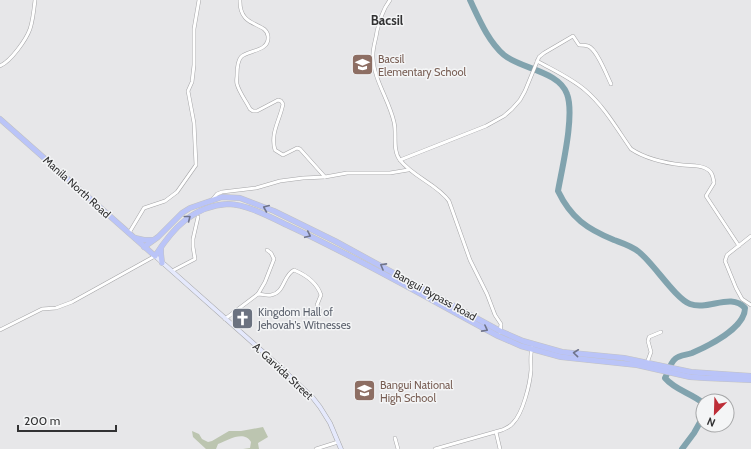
<svg xmlns="http://www.w3.org/2000/svg" width="751" height="449" viewBox="0 0 751 449" font-family="Cabin,sans-serif">
  <style>
    .green { fill: #bcc5b0 }
    .lines { fill: none; stroke-linecap: round; stroke-linejoin: round }
    .river { stroke: #81a3ae; stroke-width: 6 }
    .minor-casing { stroke: #a5a5a7; stroke-width: 4 }
    .secondary-casing { stroke: #a5a5a7; stroke-width: 5 }
    .trunk-casing { stroke: #c2c2c2; stroke-width: 6 }
    .minor { stroke: #fff; stroke-width: 3 }
    .secondary { stroke: #e5e9fc; stroke-width: 4 }
    .trunk { stroke: #bac4f8; stroke-width: 5 }
    .oneway { stroke: #6f748c }
    .labels { text-anchor: middle; stroke-width: 3; stroke-linejoin: round; paint-order: stroke }
    .education-label { font-size: 11px; fill: #785e54; stroke: #f4f5f6; text-anchor: start }
    .street-label { font-size: 11px; fill: #323233; stroke: #f4f5f6 }
    .worship-label { font-size: 11px; fill: #5b616d; stroke: #f4f5f6; text-anchor: start }
    .quarter-label { font-size: 13px; font-weight: bold; fill: #323233; stroke: #f4f5f6 }
  </style>
  <rect width="100%" height="100%" fill="#e7e7e9"/>
  <!-- green -->
  <path class="green" d="M263,427L268,437L258,443L259,449H243L250,448L251,442C244,430 228,440 218,444L216,449H206L193,437L192,431L199,434L202,439L208,442L212,441L229,431H241Z"/>
  <g class="lines">
    <!-- river -->
    <g class="river">
      <path d="M470,0C479,19 488,41 504,55C521,69 559,71 567,94C575,115 562,168 558,191C571,218 587,229 614,240C622,243 632,246 639,252C654,264 675,298 690,304C708,311 731,292 745,308C745,328 708,346 692,353C687,355 679,355 675,359C670,363 668,373 665,378C675,390 691,393 703,403"/>
      <path d="M682,449L694,433L703,417"/>
    </g>
    <defs>
      <g id="minor">
        <path d="M240,0C239,29 266,21 268,36C270,52 247,50 241,57C237,62 237,69 237,75C237,78 236,81 237,84C239,92 246,101 250,109L253,111H257L278,100L281,101L283,104C280,120 270,133 275,150L283,155L297,148L300,149L325,177"/>
        <path d="M390,0C383,9 380,20 377,31C376,40 372,49 373,58C374,80 389,100 394,122C397,134 392,150 400,160C413,177 437,184 449,201L470,260L487,294L495,315L501,324L500,332"/>
        <path d="M537,61C553,70 571,78 585,90C604,106 617,129 631,149C646,159 665,163 683,165C690,166 698,165 705,168C712,171 713,176 714,183L706,196L739,246"/>
        <path d="M0,66C11,61 26,40 30,29C33,20 34,9 35,0"/>
        <path d="M400,160L486,126L504,116L512,109L520,100L525,91L539,57L544,53L573,36L579,45C582,45 585,45 588,46C597,49 607,76 611,84"/>
        <path d="M213,199L217,194L222,192L256,188L280,181L303,178L325,177L347,173H390L408,170"/>
        <path d="M129,233L144,208L165,201L177,192L196,165L194,123L188,91L192,82L194,65V29L199,0"/>
        <path d="M751,236L727,255L725,261L736,288L742,299L751,305"/>
        <path d="M172,271L195,259L193,247V239L198,217"/>
        <path d="M258,294L265,282L274,259L271,253L267,250"/>
        <path d="M225,319L258,294C262,294 267,296 271,295C285,293 283,275 294,270C306,275 317,283 321,295L317,305L320,311"/>
        <path d="M0,330L42,309L56,308L72,302L155,256"/>
        <path d="M647,363L651,352L648,341L649,337L661,332"/>
        <path d="M496,432L500,449"/>
        <path d="M395,438L398,449"/>
        <path d="M316,449L338,442"/>
        <path d="M435,449L502,430C506,428 510,427 513,423C523,413 530,384 531,370C531,362 530,355 532,348"/>
      </g>
      <path id="secondary" d="M155,256L279,366L313,398L320,407L330,423L341,449"/>
      <g id="trunk">
        <path d="M0,119L155,256C173,228 193,206 228,204C247,204 274,219 291,227C362,260 429,299 498,336L521,346L561,357L637,365L690,377L705,378L751,380"/>
        <path d="M135,238L144,240H153"/>
        <path d="M144,247L158,237L182,213L190,208L222,197L240,198L274,211L335,241L500,331L523,341L562,352L624,358L691,372L751,376"/>
        <path d="M161,248V254L162,263"/>
      </g>
    </defs>
    <!-- minor casing -->
    <use href="#minor" class="minor-casing"/>
    <!-- secondary casing -->
    <use href="#secondary" class="secondary-casing"/>
    <!-- trunk casing -->
    <use href="#trunk" class="trunk-casing"/>
    <!-- minor -->
    <use href="#minor" class="minor"/>
    <!-- secondary -->
    <use href="#secondary" class="secondary"/>
    <!-- trunk -->
    <use href="#trunk" class="trunk"/>
  </g>
  <!-- one-way arrows -->
  <defs><path id="oneway-chevron" d="M-2-3.5L2.5 0L-2 3.5" fill="none" stroke-width="1.6" stroke-linecap="round" stroke-linejoin="round"/></defs>
  <g class="oneway">
    <use href="#oneway-chevron" transform="translate(266 208) rotate(-157)"/>
    <use href="#oneway-chevron" transform="translate(188 218) rotate(-38)"/>
    <use href="#oneway-chevron" transform="translate(308 235) rotate(25)"/>
    <use href="#oneway-chevron" transform="translate(383 266) rotate(-151)"/>
    <use href="#oneway-chevron" transform="translate(485 329) rotate(28)"/>
    <use href="#oneway-chevron" transform="translate(576 353) rotate(-174)"/>
  </g>
  <!-- icons -->
  <defs>
    <symbol id="school-square" viewBox="-11 -11 22 22"><rect x="-9" y="-9" width="18" height="18" rx="4" fill="#8d6e63" stroke="#f4f5f6"/><path d="M0-5L7-2L0 1L-7-2ZM-4 1L0 2.5L4 1V4Q0 6-4 4Z" fill="#fff"/></symbol>
    <symbol id="church-square" viewBox="-11 -11 22 22"><rect x="-9" y="-9" width="18" height="18" rx="4" fill="#6b7280" stroke="#f4f5f6"/><path d="M-1.2-6h2.4v3.5h3.3v2.4h-3.3V6h-2.4V-.1h-3.3v-2.4h3.3Z" fill="#fff"/></symbol>
  </defs>
  <g fill-rule="evenodd">
    <use href="#school-square" x="350" y="52" width="25" height="25"/>
    <use href="#church-square" x="230" y="306" width="25" height="25"/>
    <use href="#school-square" x="352" y="378" width="25" height="25"/>
  </g>
  <g class="labels">
    <!-- education labels -->
    <g class="education-label">
      <text x="378" y="63">Bacsil<tspan x="378" dy="13">Elementary School</tspan></text>
      <text x="380" y="389">Bangui National<tspan x="380" dy="13">High School</tspan></text>
    </g>
    <!-- street labels -->
    <g class="street-label">
      <text transform="translate(77 187) rotate(42)" y="4">Manila North Road</text>
      <text transform="translate(435 295) rotate(29)" y="4">Bangui Bypass Road</text>
      <text transform="translate(283 371) rotate(43)" y="4">A. Garvida Street</text>
    </g>
    <!-- worship labels -->
    <g class="worship-label">
      <text x="258" y="316">Kingdom Hall of<tspan x="258" dy="13">Jehovah's Witnesses</tspan></text>
    </g>
    <!-- quarter labels -->
    <g class="quarter-label">
      <text x="387" y="25">Bacsil</text>
    </g>
  </g>
  <!-- north arrow -->
  <g transform="translate(715 413) rotate(203)"><circle r="19" fill="#f4f5f6" stroke="#a6a7a8"/>
  <path d="M0-3L7 15L0 10L-7 15Z" fill="#bd2d37"/>
  <text y="-6" font-size="11" font-weight="bold" text-anchor="middle" fill="#323233">N</text>
  </g>
  <!-- scale -->
  <path d="M18 425v6h98v-6" fill="none" stroke="#323233" stroke-width="2"/>
  <text x="24" y="425" font-size="12" fill="#323233" stroke="#f4f5f6" stroke-width="3" paint-order="stroke">200 m</text>
</svg>
